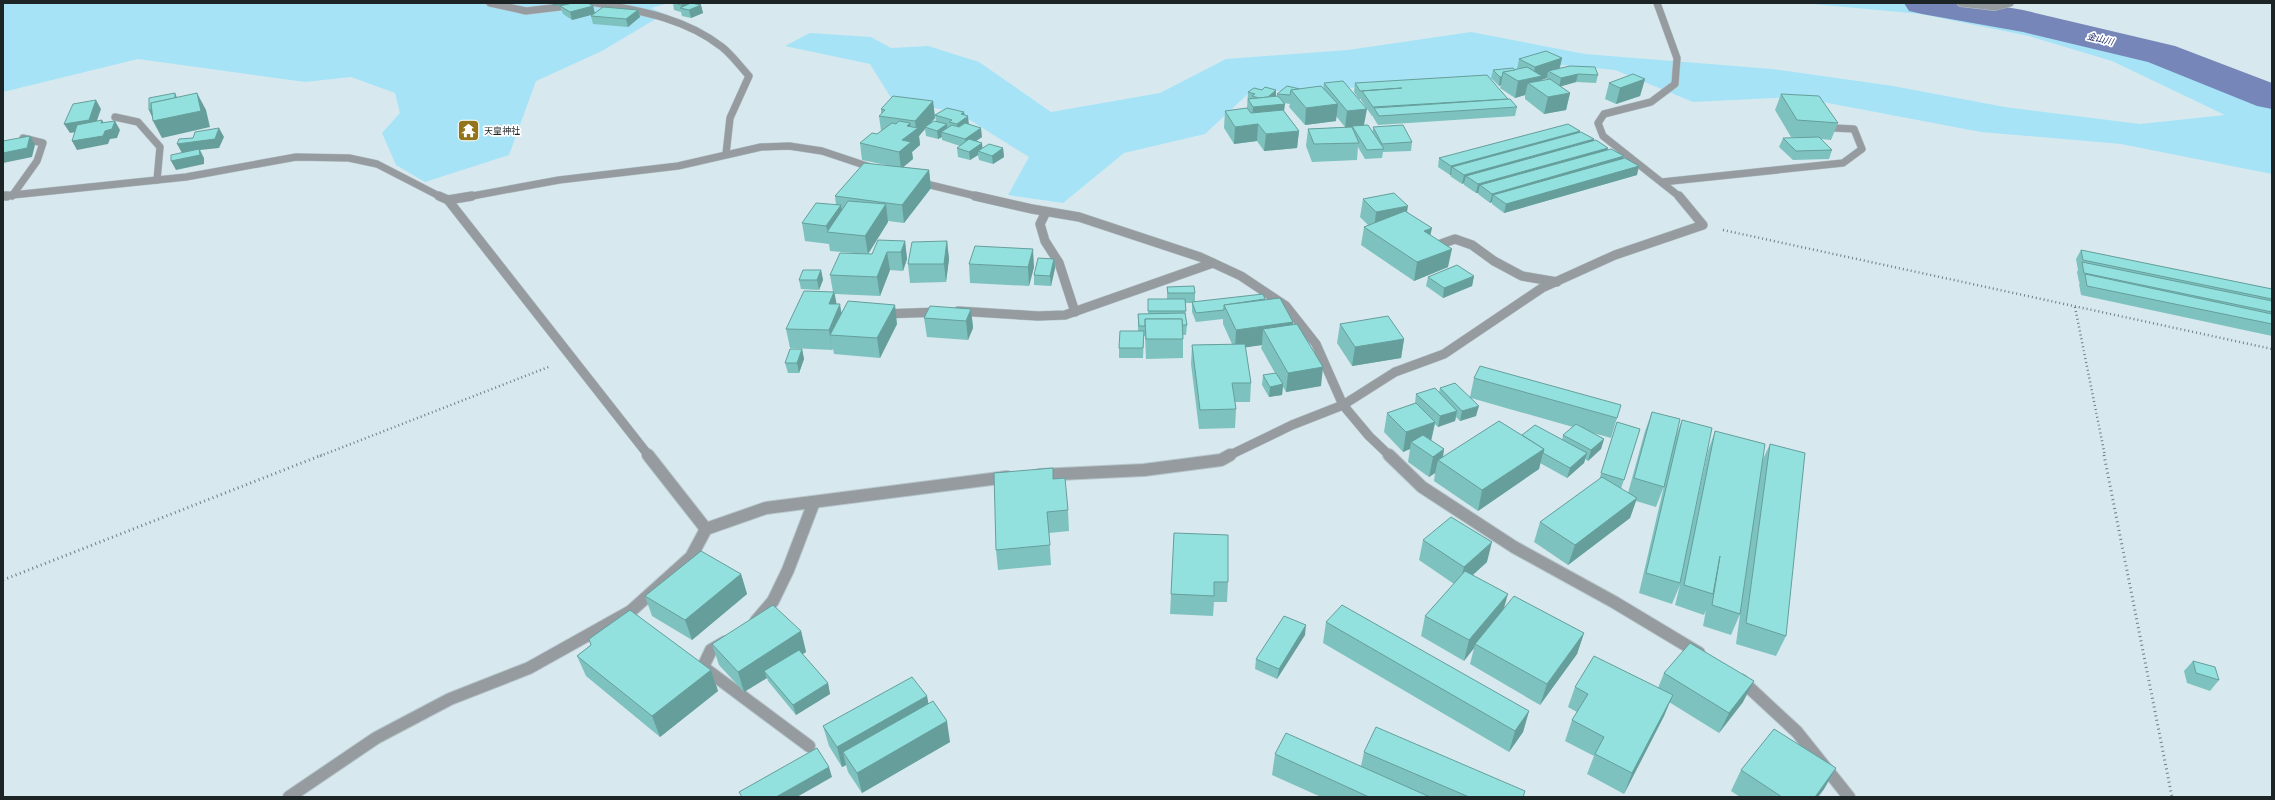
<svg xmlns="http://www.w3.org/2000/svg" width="2275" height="800" viewBox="0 0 2275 800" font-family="Montserrat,'Noto Sans JP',sans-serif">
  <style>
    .green { fill: #a6e3f6 }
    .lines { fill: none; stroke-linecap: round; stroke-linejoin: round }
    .river { fill: #7786b8; fill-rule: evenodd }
    .minor-far2-casing { stroke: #b6c6cb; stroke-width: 8 }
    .minor-far1-casing { stroke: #b6c6cb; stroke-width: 10 }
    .minor-casing { stroke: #b6c6cb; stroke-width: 14 }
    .path-far1 { stroke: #727e82; stroke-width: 2.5; stroke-dasharray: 1 3; stroke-linecap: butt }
    .path { stroke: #727e82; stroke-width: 3; stroke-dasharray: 1 3.5; stroke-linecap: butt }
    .minor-far2 { stroke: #969ba0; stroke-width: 7 }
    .minor-far1 { stroke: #969ba0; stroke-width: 9 }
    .minor { stroke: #969ba0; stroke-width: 12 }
    .wall { fill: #7ec2bf; fill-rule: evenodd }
    .shaded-wall { fill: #669e9b }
    .building { fill: #92e1de; stroke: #669e9b }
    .labels { text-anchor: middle; stroke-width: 3.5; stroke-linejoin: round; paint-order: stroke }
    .far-water-label { font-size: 9px; font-style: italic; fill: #1e2967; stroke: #fff }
    .far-poi-label { font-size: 9px; fill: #1d2426; stroke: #fff; text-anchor: start }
  </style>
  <rect width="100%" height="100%" fill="#d7e9ef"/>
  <!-- green -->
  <g class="green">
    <path d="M3,3H669L651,8L664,14L602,51L536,81L509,155L425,182L396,165L382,133L400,113L395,93L351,77L305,82L138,59L3,92Z"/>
    <path d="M1802,3H1944L2081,27L2144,43L2182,68L2247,94L2272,109V174L2121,144L1981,132L1796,97L1693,102L1615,70L1540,63L1485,82L1250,92L1205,134L1124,153L1063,203L1008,195L1029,157L957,112L893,101L870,64L785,46L810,33L871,37L891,48L928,46L979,62L1051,112L1160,93L1226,59L1348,50L1471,32L1585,54L1772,69L1893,86L2005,107L2140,124L2225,115L2112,61L2029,36L1921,14Z"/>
  </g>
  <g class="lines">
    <!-- river -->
    <path class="river" d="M1904,3H1983L2023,10L2175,46L2272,83V109L2257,106L2148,62L2023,32L1922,14L1909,11Z"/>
    <defs>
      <g id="minor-far2">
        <path d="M490,3L526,11L593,3"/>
        <path d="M596,3C641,11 685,18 722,47C732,55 740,66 749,76L730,118L726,154"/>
        <path d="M1657,3L1677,58L1675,84L1651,102L1604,114L1598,123L1603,136L1680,197"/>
        <path d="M1961,3L1995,7L2010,3"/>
        <path d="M115,117L138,122L160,147L157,180"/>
        <path d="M918,182L980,197"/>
        <path d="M1662,182L1843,163L1862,149L1854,129L1834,128"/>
        <path d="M3,196L186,177L296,157L349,158L377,164L441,197"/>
        <path d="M12,196L37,161L43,143L23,138"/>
        <path d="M467,197L559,180L678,166L761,147L789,146L822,151L876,169"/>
      </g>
      <g id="minor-far1">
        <path d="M3,196H7"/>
        <path d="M439,196L448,200L649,456"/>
        <path d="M975,196L1032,209L1079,217L1200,257L1241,276L1286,306L1316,344L1343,405L1369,436L1390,456"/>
        <path d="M448,200L472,196"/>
        <path d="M1046,212L1040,224L1045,241L1059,263L1075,312"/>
        <path d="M1441,244L1455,239L1472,245L1494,261L1522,276L1557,282"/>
        <path d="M958,311L1038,316L1065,315L1213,263"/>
        <path d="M882,314L940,312"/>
        <path d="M1228,456L1292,425L1343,405L1395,372L1444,354L1542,288L1615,255L1703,225L1679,196"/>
      </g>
      <g id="minor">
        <path d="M648,455L706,529"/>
        <path d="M1389,455L1422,487L1514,547L1614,602L1699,653"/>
        <path d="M1039,475L1144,470L1221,460L1230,455"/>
        <path d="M756,621L773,601L788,570L814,502"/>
        <path d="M725,642L711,650L703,667L809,746"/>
        <path d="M1741,680L1797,732L1849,797"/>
        <path d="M289,797L376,738L450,699L529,668L631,611L691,557L706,529L766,508L1007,477"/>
      </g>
    </defs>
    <!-- minor-far2 casing -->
    <use href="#minor-far2" class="minor-far2-casing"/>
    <!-- minor-far1 casing -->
    <use href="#minor-far1" class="minor-far1-casing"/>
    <!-- minor casing -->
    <use href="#minor" class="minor-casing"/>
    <!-- path-far1 -->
    <g class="path-far1">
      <path d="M1723,230L2272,349"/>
      <path d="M2075,307L2105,456"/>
      <path d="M320,456L551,366"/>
    </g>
    <!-- path -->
    <g class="path">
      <path d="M2104,455L2172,797"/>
      <path d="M3,580L322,455"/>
    </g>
    <!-- minor-far2 -->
    <use href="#minor-far2" class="minor-far2"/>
    <!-- minor-far1 -->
    <use href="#minor-far1" class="minor-far1"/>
    <!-- minor -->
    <use href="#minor" class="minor"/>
  </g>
  <!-- wall -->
  <g class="wall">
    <path d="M552,3H571V4L593,6L595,13L638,10L640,17L628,27L593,24L591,16L593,14L572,20L563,14L560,6L570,4L553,6Z"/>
    <path d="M673,3H700L703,13L691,18L682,16L681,12L674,10Z"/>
    <path d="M1562,58L1560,68L1598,75L1596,83L1576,82L1560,86L1570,93L1566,110L1544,114L1525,99V95L1515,98L1500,88L1501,85L1499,86L1491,78L1493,70L1517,69L1519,59ZM1547,78V80L1541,81V80Z"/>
    <path d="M1645,79L1640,96L1616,104L1605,99L1609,83Z"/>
    <path d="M1324,83L1364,125L1373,131V127L1412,142L1411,151L1383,152L1382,158L1365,159L1358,147L1357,160L1312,162L1306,146L1308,129L1345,127L1336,116V121L1305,125L1289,107L1290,104L1284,103V111L1299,131L1297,148L1264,151L1257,141L1234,144L1224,128L1225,111L1247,108L1248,92L1262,90H1276V96H1277V94L1300,89H1323Z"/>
    <path d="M1355,83L1508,99V100L1517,107L1515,116L1378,125L1373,117V116H1372L1361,100V99H1359L1354,92Z"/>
    <path d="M1781,94L1838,123L1831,140L1821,139L1832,150L1829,159L1793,160L1779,147L1783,138H1799L1791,137L1775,110Z"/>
    <path d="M933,101L935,118L930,124L936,121L935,115L964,112L965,115L969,125L982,137L976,141L982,143V148H1003L1004,157L993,164L979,160L978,155L970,160L958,157L957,148L960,146L942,140V137L938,139L926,136L925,129L919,136L920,145L912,152L913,159L903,167L929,170L931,188L904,223L888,221V222L868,254H872L905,241L907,259L903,271L890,270L880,296L835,294L836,304L842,313L897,324L880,358L834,354L833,349L832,350L790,348L786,329L833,292L830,275L865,254L830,251L829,244L805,241L802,223L836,205L835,196L886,165L862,160L860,143L877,134L881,131L879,116L881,114V109Z"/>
    <path d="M1580,133L1594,139L1593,141L1608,150L1624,156L1623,158L1637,175L1504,213L1492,204V202L1490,203L1478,194V193H1476L1464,185V183L1462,184L1450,176L1451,175H1450L1438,167L1439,158Z"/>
    <path d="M1363,199L1407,212L1430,235L1448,267L1414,281L1361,245L1364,227L1368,225L1360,217Z"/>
    <path d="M947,241L949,259L946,282L910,283L908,264Z"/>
    <path d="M2081,250L2272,289V336L2081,295L2079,284L2080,283L2079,282L2077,272L2078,270L2076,259Z"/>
    <path d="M1054,259L1055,268L1051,286L1034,285V275Z"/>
    <path d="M969,264L1034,267L1029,286L970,283Z"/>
    <path d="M821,270L823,280L819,290L801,289L799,280Z"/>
    <path d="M1474,276L1472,286L1443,298L1426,286L1428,277Z"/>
    <path d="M1167,287L1195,293V302L1265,299L1293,322V324L1321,386L1286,392L1283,387L1282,395L1269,397L1262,385L1263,375L1275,373L1261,348L1262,345L1245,347L1251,383L1250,402H1235L1236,409L1235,428L1199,429L1191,364L1192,345L1232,344L1223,324V319L1196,322L1192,312V303H1185L1186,319L1187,325L1186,335H1183V358L1146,359L1145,336H1144L1143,358H1119V348L1138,331V314H1148V299H1167Z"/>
    <path d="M971,309L973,328L968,340L927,337L924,318Z"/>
    <path d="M1340,324L1404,339L1401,358L1352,366L1337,343Z"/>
    <path d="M802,349L804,359L799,373H788L785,363Z"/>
    <path d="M1474,378L1617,418L1611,438L1593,433L1604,439L1601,449L1588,461L1585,459L1584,463L1567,478L1540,463L1539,469L1478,511L1434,481L1435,473L1429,477L1408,462L1410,449L1403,452L1384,432L1387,413L1415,403L1416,394L1439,392L1440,388L1470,397ZM1471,398L1573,427L1563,435L1562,440L1522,435L1443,457L1444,449L1431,441L1435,424L1438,427L1455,421L1456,417L1460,421L1476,416Z"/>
    <path d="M1652,412L1676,436L1682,420L1689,539L1708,451L1715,431L1763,459L1770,444L1786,636L1776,656L1736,644L1743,592L1740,614L1731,635L1703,626L1706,610L1704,615L1675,605L1680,585L1672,604L1639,593L1664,486L1656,507L1636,501L1630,518L1568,565L1534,542L1540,522L1599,480L1617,422L1640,429L1621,489L1628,493L1645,431Z"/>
    <path d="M1053,479L1068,510L1069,531L1049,533L1051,565L998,570L996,550Z"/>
    <path d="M1174,533L1228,582L1227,602H1214L1213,616L1170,614Z"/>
    <path d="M1423,540L1487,562L1473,575L1504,609L1584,633L1577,654L1540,705L1470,664L1474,648L1464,661L1421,636L1425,616L1454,584L1419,560Z"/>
    <path d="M741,574L747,594L692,640L652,616L645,596Z"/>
    <path d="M1326,622L1529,711L1523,732L1509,752L1323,643Z"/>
    <path d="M801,631L806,652L802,654L828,683L830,694L796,715L768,681L767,678L744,692L719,665L712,644Z"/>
    <path d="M1305,635L1277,679L1255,669L1256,659Z"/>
    <path d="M591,645L711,670L718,691L660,737L586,676L577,656Z"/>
    <path d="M2193,661L2219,680L2210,691L2187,683L2184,671Z"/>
    <path d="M1664,673L1743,702L1719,733L1669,702L1664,716L1624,794L1587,774L1594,756L1565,741L1572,720L1577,712L1568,707L1575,687L1658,688Z"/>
    <path d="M927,696L928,704L950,742L862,793L848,772L846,765L842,767L829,746L823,726Z"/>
    <path d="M1364,752L1523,797H1321L1272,775L1275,754L1361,766Z"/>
    <path d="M1836,768L1824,789L1818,797H1740L1731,791L1741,770Z"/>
  </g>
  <!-- shaded-wall -->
  <g class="shaded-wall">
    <path d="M552,3H571V4L553,6Z"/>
    <path d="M687,3H700V5H701L703,13L691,18L689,10L682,9L681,5Z"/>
    <path d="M593,6L595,14L572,20L570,12Z"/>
    <path d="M638,10L640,17L628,27L626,19Z"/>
    <path d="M1562,58L1558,74L1548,71L1547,78L1541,80L1539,90L1528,83L1525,95L1515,98L1518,81L1533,78L1535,67Z"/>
    <path d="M1578,74L1576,82L1559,87L1561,78Z"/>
    <path d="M1500,77H1502L1501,85L1499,86Z"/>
    <path d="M1645,79L1640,96L1616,104L1620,88Z"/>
    <path d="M1276,90V98L1285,104L1283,120L1252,124L1253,107L1264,100Z"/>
    <path d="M175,93L179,102L153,119L149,110Z"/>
    <path d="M197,93L206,110L210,127L162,138L153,121Z"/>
    <path d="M1570,93L1566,110L1544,114L1548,97Z"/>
    <path d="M96,100L101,109L94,129L70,133L64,124Z"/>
    <path d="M933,101L935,118L926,128L925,127V129L919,136L920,145L912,152L913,159L901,169L899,152L907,126L910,123L912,133L916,129L915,121Z"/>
    <path d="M1338,104L1336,121L1305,125L1306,108Z"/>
    <path d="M1367,109L1364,125L1345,128L1347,111Z"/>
    <path d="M964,112L965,119L968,116L969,125L958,133L957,124L961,114Z"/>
    <path d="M102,120L107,129L115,121L120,130L117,138L110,139L108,144L77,150L72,141L101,123Z"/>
    <path d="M947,124V133L941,132L942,137L938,139L937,131Z"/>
    <path d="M1258,124L1257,141L1234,144L1235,127Z"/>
    <path d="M219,128L224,137L219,148L200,150L204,158V164L176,170L171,161L182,153L177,144Z"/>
    <path d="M981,128L982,137L966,148L965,139Z"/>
    <path d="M1299,131L1297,148L1264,151L1266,134Z"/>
    <path d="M1580,131L1578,140L1452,167L1451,175H1450L1451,166Z"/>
    <path d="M30,136L35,145L32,157L3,163V153Z"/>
    <path d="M1594,139L1592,148L1466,176L1464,183L1462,184L1464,175Z"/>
    <path d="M982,143L983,152L978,151V155L970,160L969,152Z"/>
    <path d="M1003,148L1004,157L993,164L992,156Z"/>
    <path d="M1608,148L1606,157L1480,185L1478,193H1476L1478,184Z"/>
    <path d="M1624,156L1621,165L1493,195L1492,202L1490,203L1492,194Z"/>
    <path d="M1639,166L1637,175L1504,213L1506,204Z"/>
    <path d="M929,170L931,188L904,223L902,205Z"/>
    <path d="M886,204L888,222L868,254L865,236Z"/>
    <path d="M841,205L844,223L828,232L826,226Z"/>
    <path d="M1408,206L1405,224L1374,230L1376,212Z"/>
    <path d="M1432,228L1428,246L1424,231Z"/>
    <path d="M905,241L907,259L903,271L901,252Z"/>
    <path d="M947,241L949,259L946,282L944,264Z"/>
    <path d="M1033,249L1034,267L1029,286L1028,267Z"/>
    <path d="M1452,249L1448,267L1414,281L1417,262Z"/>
    <path d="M887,252L890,270L880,296L877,277Z"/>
    <path d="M1054,259L1055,268L1051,286L1050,276Z"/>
    <path d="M821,270L823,280L819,290L817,280Z"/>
    <path d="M1474,276L1472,286L1443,298L1444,288Z"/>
    <path d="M834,292L838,310L840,304L843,323L830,335L832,350L829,330V304Z"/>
    <path d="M895,305L897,324L880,358L877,338Z"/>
    <path d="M971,309L973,328L968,340L966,321Z"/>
    <path d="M1293,322L1292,341L1263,329L1262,345L1235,349L1236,330Z"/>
    <path d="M1404,339L1401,358L1352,366L1355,347Z"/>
    <path d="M802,349L804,359L799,373L797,363Z"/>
    <path d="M1323,367L1321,386L1286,392L1288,373Z"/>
    <path d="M1283,384L1282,395L1269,397L1270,387Z"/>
    <path d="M1479,406L1476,416L1460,421L1462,411Z"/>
    <path d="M1457,411L1455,421L1438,427L1440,416Z"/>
    <path d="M1435,422L1431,441L1411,442L1410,449L1403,452L1406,432Z"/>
    <path d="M1604,439L1601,449L1588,461L1591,450Z"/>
    <path d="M1444,449L1442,463L1438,460L1435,473L1429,477L1433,457Z"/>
    <path d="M1544,449L1539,469L1478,511L1482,490Z"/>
    <path d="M1587,453L1584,463L1567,478L1570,468Z"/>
    <path d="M1637,498L1630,518L1568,565L1575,545Z"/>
    <path d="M1492,542L1487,562L1459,587L1464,567Z"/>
    <path d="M741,574L747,594L692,640L685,620Z"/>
    <path d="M1508,594L1502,615L1475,644L1474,648L1464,661L1469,640Z"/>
    <path d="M1306,625L1305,635L1277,679L1279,669Z"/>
    <path d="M801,631L806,652L769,676L764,671L767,678L744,692L738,672Z"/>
    <path d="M1584,633L1577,654L1540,705L1547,684Z"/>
    <path d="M711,670L718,691L660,737L652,716Z"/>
    <path d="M1754,681L1743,702L1719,733L1729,713Z"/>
    <path d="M828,683L830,694L796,715L793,705Z"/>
    <path d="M1673,695L1664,716L1624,794L1632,773Z"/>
    <path d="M927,696L931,717L843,752L846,765L842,767L837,747Z"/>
    <path d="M1529,711L1523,732L1509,752L1515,731Z"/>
    <path d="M947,721L950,742L862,793L857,773Z"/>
    <path d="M829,767L832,777L797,797H776Z"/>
    <path d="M1836,768L1824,789L1818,797H1815Z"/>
  </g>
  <!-- building -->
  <g class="building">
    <path d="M573,3H588L593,6L570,12L560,6Z"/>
    <path d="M675,3H687L681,5Z"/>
    <path d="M691,3L701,5L689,10L680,8Z"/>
    <path d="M603,7L638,10L626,19L591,16Z"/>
    <path d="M1546,51L1562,58L1535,67L1519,59Z"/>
    <path d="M1570,66L1595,67L1598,75L1578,74L1561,78L1548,71Z"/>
    <path d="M1527,67L1542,76L1518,81L1503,72Z"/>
    <path d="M1513,68L1515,70L1503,72L1502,77H1500L1493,70Z"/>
    <path d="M1633,74L1645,79L1620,88L1609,83Z"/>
    <path d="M1487,75L1508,99L1373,107L1362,91L1402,88L1360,91L1355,83Z"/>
    <path d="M1550,79L1570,93L1548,97L1528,83Z"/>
    <path d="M1343,81L1367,109L1347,111L1324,83Z"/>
    <path d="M1287,86L1300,89L1291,90L1290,95L1277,94Z"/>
    <path d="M1321,86L1338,104L1306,108L1291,90Z"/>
    <path d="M1265,87L1276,90L1268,97L1259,98L1252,96L1255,94L1248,92L1254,88L1262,90Z"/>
    <path d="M175,93V98L151,103V110H149V98Z"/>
    <path d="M197,93L201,111L153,121L151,103Z"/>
    <path d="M1781,94L1819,96L1838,123L1797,120Z"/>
    <path d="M893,96L933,101L915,121L879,116L885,110L881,109Z"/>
    <path d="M1278,96L1285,104L1253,107L1248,99Z"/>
    <path d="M1510,99L1517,107L1379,116L1374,108Z"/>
    <path d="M96,100L89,120L64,124L73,104Z"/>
    <path d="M947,108L964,112L961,114L968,116L957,124L949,122L952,120L935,115Z"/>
    <path d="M1247,108L1251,113L1283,110L1299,131L1266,134L1258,124L1235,127L1225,111Z"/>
    <path d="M102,120L101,123L115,121L112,129L105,131L103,136L72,141L77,125Z"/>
    <path d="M899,121L910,123L907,126L918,128L902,140L911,142L899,152L860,143L872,133L877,134L892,123L896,124Z"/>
    <path d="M934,121L947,124L937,131L925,127Z"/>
    <path d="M965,123L981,128L965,139L941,132L952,125L959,127Z"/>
    <path d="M1568,124L1580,131L1451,166L1439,158Z"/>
    <path d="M1368,125L1384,149L1367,150L1352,126Z"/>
    <path d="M1403,125L1412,142L1382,144L1373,127Z"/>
    <path d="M1352,127L1359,143L1314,144L1308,129Z"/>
    <path d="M219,128L215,139L177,144L179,139L193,138L195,132Z"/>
    <path d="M1581,132L1594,139L1464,175L1452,167Z"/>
    <path d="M30,136L27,148L3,153V141Z"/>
    <path d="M1819,137L1832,150L1796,151L1783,138Z"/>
    <path d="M969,139L982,143L969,152L957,148Z"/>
    <path d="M1596,140L1608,148L1478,184L1466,176Z"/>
    <path d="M989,144L1003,148L992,156L978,151Z"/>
    <path d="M199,149L200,155L171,161V155Z"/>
    <path d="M1611,149L1624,156L1492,194L1480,185Z"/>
    <path d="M1625,158L1639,166L1506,204L1493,195Z"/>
    <path d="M864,163L929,170L902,205L835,196Z"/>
    <path d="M1394,193L1408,206L1376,212L1363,199Z"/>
    <path d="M848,201L886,204L865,236L827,232Z"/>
    <path d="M816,203L841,205L826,226L802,223Z"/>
    <path d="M1405,211L1432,228L1424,231L1452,249L1417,262L1364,227Z"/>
    <path d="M878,240L905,241L901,252H887L877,277L830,275L840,253L872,254Z"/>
    <path d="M947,241L944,264H908L912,242Z"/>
    <path d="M975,246L1033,249L1028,267L969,264Z"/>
    <path d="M2081,250L2272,289V299L2083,260Z"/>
    <path d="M1038,258L1054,259L1050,276L1034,275Z"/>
    <path d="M2082,262L2272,301V312L2084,273Z"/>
    <path d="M1457,265L1474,276L1444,288L1428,277Z"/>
    <path d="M803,270H821L817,280H799Z"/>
    <path d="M2085,274L2272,314V324L2087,286Z"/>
    <path d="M1194,286L1195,293H1168L1167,287Z"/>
    <path d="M804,291L834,292L829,304H840L829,330L786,329Z"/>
    <path d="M1263,294L1265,299L1224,305V310L1196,313L1192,302Z"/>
    <path d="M1280,298L1293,322L1236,330L1224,305Z"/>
    <path d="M1148,299H1185L1186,311H1148Z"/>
    <path d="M848,301L895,305L877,338L830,335Z"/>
    <path d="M930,306L971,309L966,321L924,318Z"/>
    <path d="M1185,313L1187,325H1182V319H1145V326H1139L1138,314Z"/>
    <path d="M1388,316L1404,339L1355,347L1340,324Z"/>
    <path d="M1145,319H1182L1183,339H1146Z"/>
    <path d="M1297,324L1323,367L1288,373L1263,329Z"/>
    <path d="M1120,331H1144L1143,348H1119Z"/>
    <path d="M1245,344L1251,383H1232L1236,409L1200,410L1192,345Z"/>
    <path d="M790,349H802L797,363H785Z"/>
    <path d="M1480,366L1621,405L1617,418L1474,378Z"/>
    <path d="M1276,373L1283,384L1270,387L1263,375Z"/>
    <path d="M1455,383L1479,406L1462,411L1440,388Z"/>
    <path d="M1435,388L1457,411L1440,416L1416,394Z"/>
    <path d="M1416,403L1435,422L1406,432L1387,413Z"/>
    <path d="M1652,412L1680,419L1664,487L1634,478Z"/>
    <path d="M1682,420L1712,428L1680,583L1646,573Z"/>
    <path d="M1499,421L1544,449L1482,490L1438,460Z"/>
    <path d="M1617,422L1640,429L1624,480L1601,473Z"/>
    <path d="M1576,424L1604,439L1591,450L1563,435Z"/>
    <path d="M1535,425L1587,453L1570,468L1543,453L1544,449L1522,435Z"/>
    <path d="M1715,431L1765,444L1740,614L1712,605L1720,556L1713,594L1684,585Z"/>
    <path d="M1423,435L1444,449L1433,457L1411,442Z"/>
    <path d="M1770,444L1805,453L1786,636L1746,623Z"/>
    <path d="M1053,468V479L1065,478L1068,510L1047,512L1050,545L996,550L994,473Z"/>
    <path d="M1602,477L1637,498L1575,545L1540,522Z"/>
    <path d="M1451,517L1492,542L1464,567L1423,540Z"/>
    <path d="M1174,533L1228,535V582H1214V596L1171,594Z"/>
    <path d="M701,551L741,574L685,620L645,596Z"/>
    <path d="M1465,571L1508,594L1469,640L1425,616Z"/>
    <path d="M1514,596L1584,633L1547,684L1475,644Z"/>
    <path d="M773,605L801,631L738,672L712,644Z"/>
    <path d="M1342,605L1529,711L1515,731L1326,622Z"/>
    <path d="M630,610L711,670L652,716L577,656L591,645L589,639Z"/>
    <path d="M1284,616L1306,625L1279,669L1256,659Z"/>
    <path d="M1690,643L1754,681L1729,713L1664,673Z"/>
    <path d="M799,650L828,683L793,705L764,671Z"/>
    <path d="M1594,656L1673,695L1632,773L1595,754L1604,737L1572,720L1588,694L1575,687Z"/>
    <path d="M2193,661L2215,667L2219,680L2196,673Z"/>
    <path d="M912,677L927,696L837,747L823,726Z"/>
    <path d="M933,701L947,721L857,773L843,752Z"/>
    <path d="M1376,727L1525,791L1523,797H1469L1364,752Z"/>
    <path d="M1774,729L1836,768L1815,797H1782L1741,770Z"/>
    <path d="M1286,733L1430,797H1369L1275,754Z"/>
    <path d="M817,748L829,767L776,797H742L739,792Z"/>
  </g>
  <!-- icons -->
  <defs>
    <symbol id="temple-square" viewBox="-11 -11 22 22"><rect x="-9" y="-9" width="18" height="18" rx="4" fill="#92741a" stroke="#fff"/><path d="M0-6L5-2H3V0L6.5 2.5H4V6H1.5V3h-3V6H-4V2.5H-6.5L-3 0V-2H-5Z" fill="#fff"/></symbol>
  </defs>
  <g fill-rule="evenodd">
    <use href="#temple-square" x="456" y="118" width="25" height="25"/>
  </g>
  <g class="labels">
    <!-- far-water labels -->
    <g class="far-water-label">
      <text transform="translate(2100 39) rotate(14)" y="3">金山川</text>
    </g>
    <!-- far-poi labels -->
    <g class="far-poi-label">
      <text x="484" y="134">天皇神社</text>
    </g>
  </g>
  <!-- border -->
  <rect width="2275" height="800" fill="none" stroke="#1d2426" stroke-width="8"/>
</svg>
